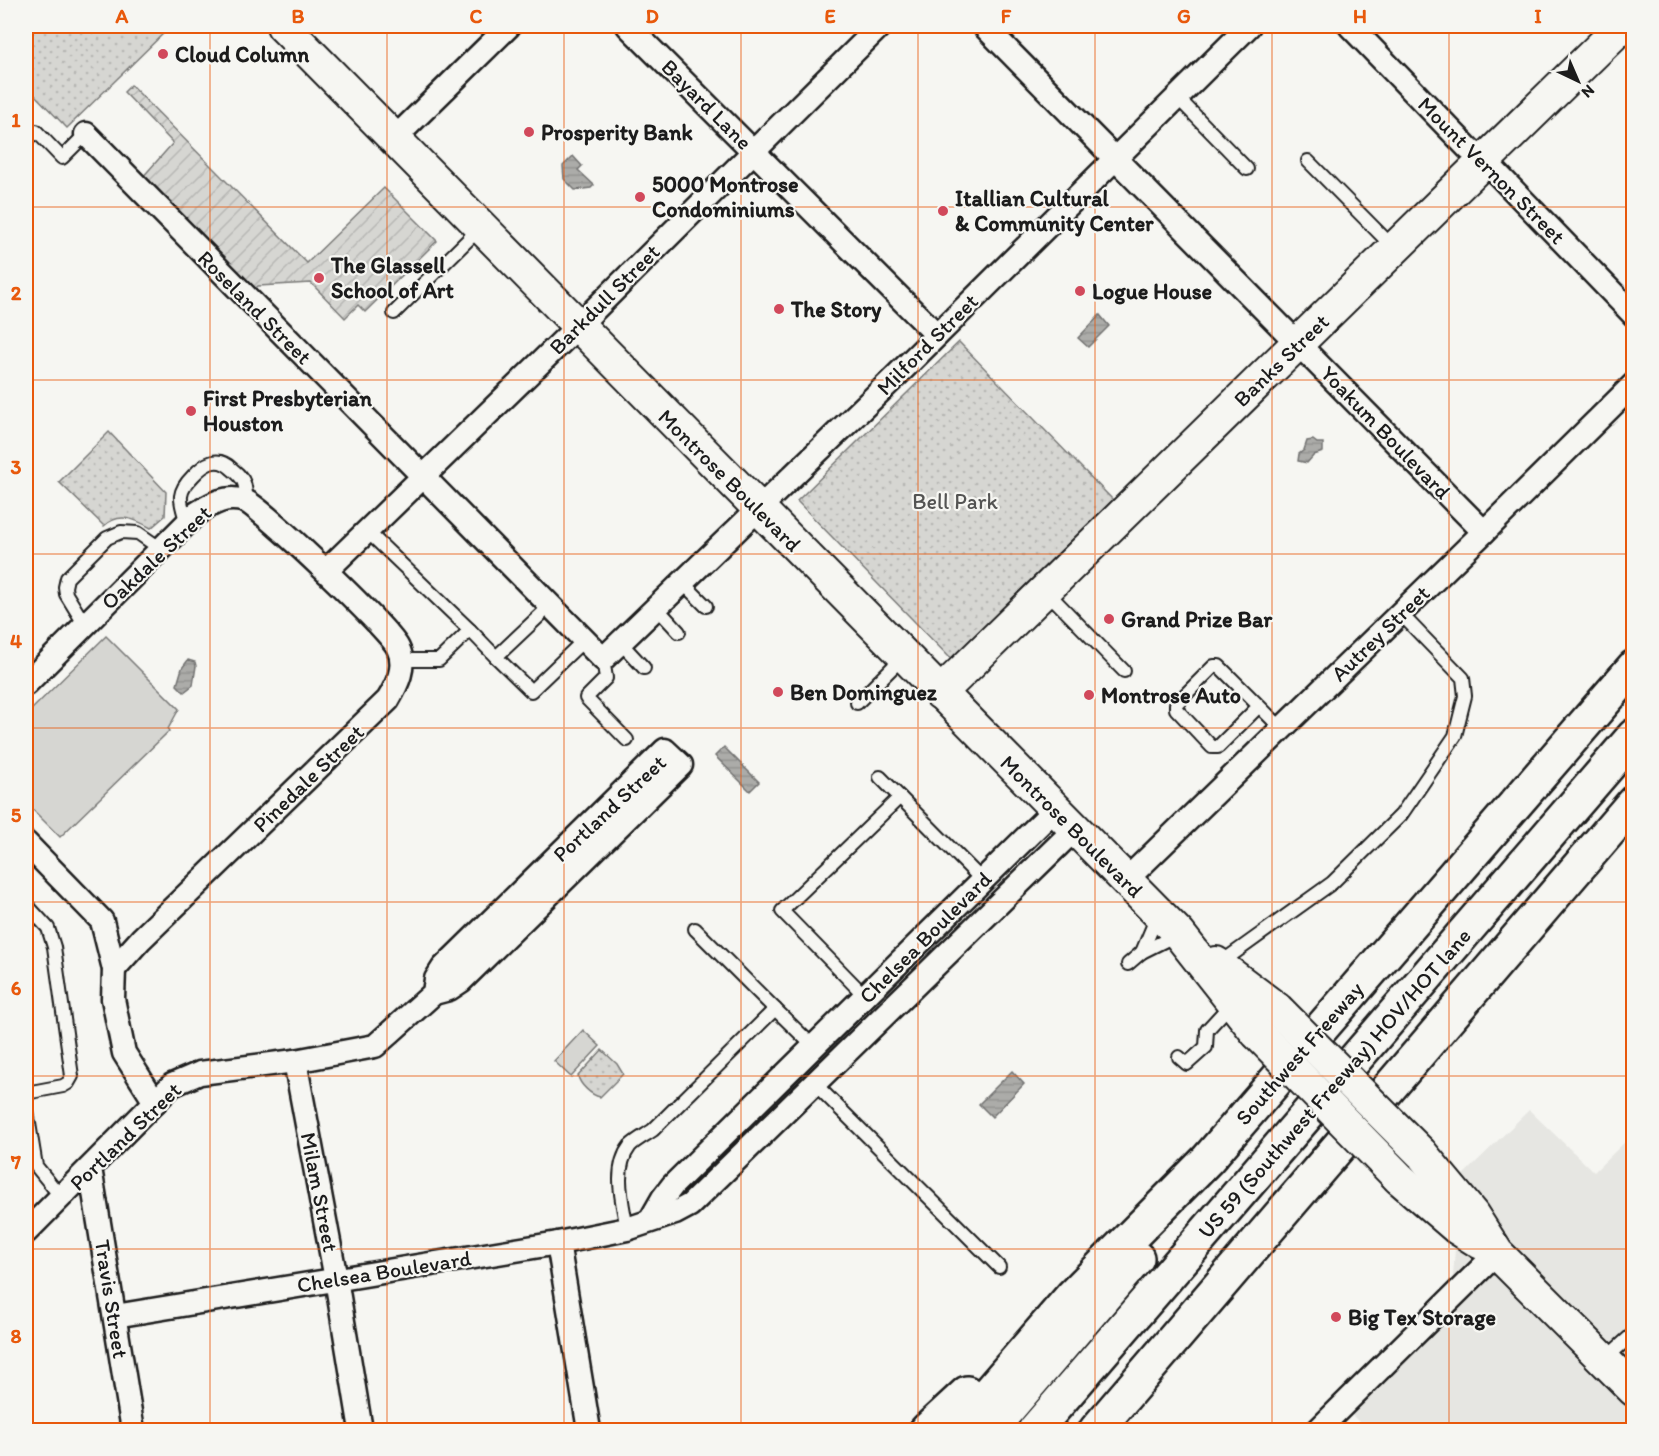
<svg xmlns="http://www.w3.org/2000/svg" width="1659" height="1456" viewBox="0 0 1659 1456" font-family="Itim,sans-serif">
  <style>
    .built { fill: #e6e6e2 }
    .park { fill: url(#park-dots); stroke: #797977; stroke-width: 1.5 }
    .garden { fill: url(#garden-furrows); stroke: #797977; stroke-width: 1.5 }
    .pitch { fill: #d6d6d2; stroke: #797977; stroke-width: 1.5 }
    .water { fill: url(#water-rules); stroke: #727271; stroke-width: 1.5 }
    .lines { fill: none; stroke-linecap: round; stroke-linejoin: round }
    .lane-casing { stroke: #1c1c1c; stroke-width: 16 }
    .street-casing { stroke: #1c1c1c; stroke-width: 27 }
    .secondary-casing { stroke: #1c1c1c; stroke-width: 36 }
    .highway-casing { stroke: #1c1c1c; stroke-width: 38 }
    .lane { stroke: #f6f6f2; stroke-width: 12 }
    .street { stroke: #f6f6f2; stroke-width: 22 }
    .secondary { stroke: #f6f6f2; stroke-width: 32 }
    .highway { stroke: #f6f6f2; stroke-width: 33 }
    .secondary-bridge-casing { stroke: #1c1c1c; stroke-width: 36; stroke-linecap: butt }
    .secondary-bridge { stroke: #f6f6f2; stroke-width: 32 }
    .grid { fill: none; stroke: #e8590c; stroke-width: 1.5; stroke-opacity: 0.55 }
    .poi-dot { fill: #d1495b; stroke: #f6f6f2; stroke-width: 2 }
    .labels { text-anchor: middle; stroke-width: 4.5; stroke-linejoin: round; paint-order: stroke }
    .poi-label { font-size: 22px; font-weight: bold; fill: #1c1c1c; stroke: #f6f6f2; text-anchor: start }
    .street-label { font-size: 22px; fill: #1c1c1c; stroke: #f6f6f2 }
    .park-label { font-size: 22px; fill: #545453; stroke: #f6f6f2 }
    .neatline { fill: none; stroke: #e8590c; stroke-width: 2 }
    .grid-label { font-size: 20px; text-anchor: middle; font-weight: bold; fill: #e8590c }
  </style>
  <defs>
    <pattern id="park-dots" width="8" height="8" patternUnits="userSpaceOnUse" patternTransform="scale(1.5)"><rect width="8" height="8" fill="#d6d6d2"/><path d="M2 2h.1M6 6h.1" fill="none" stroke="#b7b7b4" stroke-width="1.8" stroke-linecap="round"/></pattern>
    <pattern id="garden-furrows" width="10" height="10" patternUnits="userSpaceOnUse" patternTransform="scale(1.5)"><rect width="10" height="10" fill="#d6d6d2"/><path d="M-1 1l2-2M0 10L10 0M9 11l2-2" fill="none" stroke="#b7b7b4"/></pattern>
    <pattern id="water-rules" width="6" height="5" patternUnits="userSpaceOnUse" patternTransform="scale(1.5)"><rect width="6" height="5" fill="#acaca9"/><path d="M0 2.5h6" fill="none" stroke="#939391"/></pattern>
  </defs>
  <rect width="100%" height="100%" fill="#f6f6f2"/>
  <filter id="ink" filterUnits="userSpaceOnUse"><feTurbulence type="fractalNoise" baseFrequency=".0167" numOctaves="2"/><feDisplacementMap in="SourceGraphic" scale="12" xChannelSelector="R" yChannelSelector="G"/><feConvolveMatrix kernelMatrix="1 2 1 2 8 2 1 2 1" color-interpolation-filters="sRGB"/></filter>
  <g filter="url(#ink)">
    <!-- built -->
    <path class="built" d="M1529,1110L1594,1172L1629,1138L1633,1143V1430H1367L1337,1400L1453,1277L1460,1178Z"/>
    <!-- park -->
    <g class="park">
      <path d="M26,26H171L67,128L26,86Z"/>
      <path d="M959,342L1113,500L951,659L797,501Z"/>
      <path d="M109,432L166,492L165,516L151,528C135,519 119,512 104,526L59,482Z"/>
      <path d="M602,1050L617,1064L623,1074L600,1097C591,1095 580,1085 578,1076Z"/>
    </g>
    <!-- garden -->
    <path class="garden" d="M131,85L307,263L384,188L437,241L365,312L358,305L345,318L311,283L258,286L252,292L141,179L173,143L124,92Z"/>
    <!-- pitch -->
    <g class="pitch">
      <path d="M106,636L179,709L168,729L169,731L60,837L26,803V715Z"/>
      <path d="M583,1030L600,1046L571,1077L554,1061Z"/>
    </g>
    <!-- water -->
    <g class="water">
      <path d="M573,156L582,166L578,170L594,185L591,188L575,190L564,179L563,166Z"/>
      <path d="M1100,315L1109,326L1088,347L1078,338Z"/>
      <path d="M1313,440L1317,443H1323V452L1314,455L1307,463L1298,461L1299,454L1304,450L1307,441Z"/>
      <path d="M188,660L195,662L196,666L193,685L184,692L177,685L182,668Z"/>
      <path d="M724,747L759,782L750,791L715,756Z"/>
      <path d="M1012,1071L1024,1084L992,1117L979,1104Z"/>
    </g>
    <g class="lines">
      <defs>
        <g id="lane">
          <path d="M1177,97L1247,169"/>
          <path d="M26,141L36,131L62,158L86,134"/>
          <path d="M1308,161L1394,248"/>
          <path d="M394,313L480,228"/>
          <path d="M187,524C185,515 180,504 181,496C182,488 188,481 193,476C205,463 218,455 232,469C237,473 242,477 244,483C246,489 246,496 247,502"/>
          <path d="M367,531L470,630"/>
          <path d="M682,582L706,606"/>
          <path d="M1046,591L1124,671"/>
          <path d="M550,606L496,657L531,691L584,640"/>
          <path d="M656,607L679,632"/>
          <path d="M85,625L66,594L65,587L67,578L107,538L121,532L138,533L161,549"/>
          <path d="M620,642L644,668"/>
          <path d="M603,659L606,678L586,698L627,740"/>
          <path d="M400,660H439L470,630L496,657"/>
          <path d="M857,703L904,656"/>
          <path d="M1259,706L1218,747H1212L1176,709V704L1214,666H1219L1282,729"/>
          <path d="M880,777L982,880"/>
          <path d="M26,904L48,928L54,947L72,1076L68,1083L63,1086L26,1093"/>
          <path d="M695,929L775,1009"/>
          <path d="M1142,952L1158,914"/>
          <path d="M1128,964L1142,952L1178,934"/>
          <path d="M1219,964L1332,883L1401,815L1455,736L1465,696L1463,678L1400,613"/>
          <path d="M865,996L782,911L900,797"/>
          <path d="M1179,1057L1187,1064L1206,1047L1207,1030L1232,1003"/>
          <path d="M814,1083L999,1267"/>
          <path d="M26,1105L36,1166L61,1197"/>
          <path d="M627,1229C623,1204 612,1169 630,1146C636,1140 646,1135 653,1130L775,1009L814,1047"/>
          <path d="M1604,1360L1634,1333"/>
        </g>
        <g id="street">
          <path d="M628,26L937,335"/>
          <path d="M984,26L1484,532"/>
          <path d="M1350,26L1469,149L1485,161L1634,315"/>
          <path d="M86,134L603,659L895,377L1249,26"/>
          <path d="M394,139L509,26"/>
          <path d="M326,571L578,326L880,26"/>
          <path d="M26,684L197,513C213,503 226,495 245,501C261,507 390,630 398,648C407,666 397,685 388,700L141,939L114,969"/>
          <path d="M26,843L102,921L114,969L113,999L124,1053L155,1102"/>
          <path d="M1125,881L1484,532L1634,384"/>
          <path d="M295,1061L336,1279L361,1430"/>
          <path d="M90,1168L133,1430"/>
          <path d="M651,1219L663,1198L673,1185L1055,809"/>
          <path d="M26,1232L172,1085L200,1073L295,1061L375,1046L434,993L449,989L461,981L681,765L665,750L443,968L436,979L434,993"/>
          <path d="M558,1243L589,1430"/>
          <path d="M115,1316L558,1243L627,1229L675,1213L690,1205L1075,829"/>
          <path d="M1318,1430L1497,1253"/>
        </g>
        <g id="secondary">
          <path d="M283,26L1179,934L1257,1033"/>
          <path d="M940,693L1622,26"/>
          <path d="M1216,963L1277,1009"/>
          <path d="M1421,1153L1472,1214L1497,1253L1634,1390"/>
          <path d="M1399,1178L1457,1228L1481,1243"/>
        </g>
        <g id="highway">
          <path d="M927,1430L967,1393"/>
          <path d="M956,1430L1072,1296L1208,1159L1634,667"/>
          <path d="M990,1430L1137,1258"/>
          <path d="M1035,1430L1634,736"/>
          <path d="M1096,1430L1634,802"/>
        </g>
      </defs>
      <!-- lane casing -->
      <use href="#lane" class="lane-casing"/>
      <!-- street casing -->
      <use href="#street" class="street-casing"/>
      <!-- secondary casing -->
      <use href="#secondary" class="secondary-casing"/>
      <!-- highway casing -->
      <use href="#highway" class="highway-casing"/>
      <!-- lane -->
      <use href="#lane" class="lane"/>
      <!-- street -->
      <use href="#street" class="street"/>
      <!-- secondary -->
      <use href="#secondary" class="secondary"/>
      <!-- highway -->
      <use href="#highway" class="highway"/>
      <defs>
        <g id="secondary-bridge">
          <path d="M1277,1009L1421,1153"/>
          <path d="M1257,1033L1399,1178"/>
        </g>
      </defs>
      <!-- secondary-bridge casing -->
      <use href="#secondary-bridge" class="secondary-bridge-casing"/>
      <!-- secondary-bridge -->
      <use href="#secondary-bridge" class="secondary-bridge"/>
    </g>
  </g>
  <!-- grid -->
  <path class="grid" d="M210,26V1430M387,26V1430M564,26V1430M741,26V1430M918,26V1430M1095,26V1430M1272,26V1430M1449,26V1430M26,207H1634M26,380H1634M26,554H1634M26,728H1634M26,902H1634M26,1076H1634M26,1249H1634"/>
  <!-- markers -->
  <g class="poi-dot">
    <circle cx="163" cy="54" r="6"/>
    <circle cx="529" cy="132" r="6"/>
    <circle cx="640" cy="197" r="6"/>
    <circle cx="943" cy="211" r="6"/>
    <circle cx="319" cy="278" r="6"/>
    <circle cx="1080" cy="291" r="6"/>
    <circle cx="779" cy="309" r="6"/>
    <circle cx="191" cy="411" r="6"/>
    <circle cx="1109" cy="619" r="6"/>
    <circle cx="778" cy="692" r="6"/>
    <circle cx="1089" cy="695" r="6"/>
    <circle cx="1336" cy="1317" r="6"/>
  </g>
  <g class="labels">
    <!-- poi labels -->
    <g class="poi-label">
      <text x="175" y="62">Cloud Column</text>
      <text x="541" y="140">Prosperity Bank</text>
      <text x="652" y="192">5000 Montrose<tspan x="652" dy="25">Condominiums</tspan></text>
      <text x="955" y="206">Itallian Cultural<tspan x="955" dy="25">&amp; Community Center</tspan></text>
      <text x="331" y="273">The Glassell<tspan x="331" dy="25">School of Art</tspan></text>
      <text x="1092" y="299">Logue House</text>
      <text x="791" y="317">The Story</text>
      <text x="203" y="406">First Presbyterian<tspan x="203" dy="25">Houston</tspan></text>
      <text x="1121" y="627">Grand Prize Bar</text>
      <text x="790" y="700">Ben Dominguez</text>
      <text x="1101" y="703">Montrose Auto</text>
      <text x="1348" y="1325">Big Tex Storage</text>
    </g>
    <!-- street labels -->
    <g class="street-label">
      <text transform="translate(707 104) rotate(45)" y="8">Bayard Lane</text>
      <text transform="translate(1492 170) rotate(45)" y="8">Mount Vernon Street</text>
      <text transform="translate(604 299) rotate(-45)" y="8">Barkdull Street</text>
      <text transform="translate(255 307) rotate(45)" y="8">Roseland Street</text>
      <text transform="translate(927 344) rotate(-45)" y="8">Milford Street</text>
      <text transform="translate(1281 360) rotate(-44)" y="8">Banks Street</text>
      <text transform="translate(1386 432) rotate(46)" y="8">Yoakum Boulevard</text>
      <text transform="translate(730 480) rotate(45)" y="8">Montrose Boulevard</text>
      <text transform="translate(156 557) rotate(-43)" y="8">Oakdale Street</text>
      <text transform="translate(1380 633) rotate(-44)" y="8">Autrey Street</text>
      <text transform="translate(308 778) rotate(-44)" y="8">Pinedale Street</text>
      <text transform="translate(609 808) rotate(-43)" y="8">Portland Street</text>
      <text transform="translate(1072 826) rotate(45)" y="8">Montrose Boulevard</text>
      <text transform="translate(925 937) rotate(-45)" y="8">Chelsea Boulevard</text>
      <text transform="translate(1299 1053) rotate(-49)" y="8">Southwest Freeway</text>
      <text transform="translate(1334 1083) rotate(-49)" y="8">US 59 (Southwest Freeway) HOV/HOT lane</text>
      <text transform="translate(125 1136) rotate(-44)" y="8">Portland Street</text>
      <text transform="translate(320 1192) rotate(79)" y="8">Milam Street</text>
      <text transform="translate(384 1271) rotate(-9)" y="8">Chelsea Boulevard</text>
      <text transform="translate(112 1299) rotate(81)" y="8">Travis Street</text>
    </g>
    <!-- park labels -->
    <g class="park-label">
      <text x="955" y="509">Bell Park</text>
    </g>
  </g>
  <!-- margin -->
  <rect width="1659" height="1456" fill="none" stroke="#f6f6f2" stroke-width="66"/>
  <!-- north arrow -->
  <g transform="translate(1578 81) rotate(136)" stroke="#f6f6f2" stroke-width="4.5" paint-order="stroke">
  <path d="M0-4.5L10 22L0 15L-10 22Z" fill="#1c1c1c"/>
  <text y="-9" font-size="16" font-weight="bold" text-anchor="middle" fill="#1c1c1c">N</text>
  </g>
  <rect x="33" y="33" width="1593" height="1390" class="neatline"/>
  <g class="grid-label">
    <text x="122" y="23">A</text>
    <text x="298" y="23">B</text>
    <text x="476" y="23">C</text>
    <text x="652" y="23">D</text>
    <text x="830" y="23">E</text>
    <text x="1006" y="23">F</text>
    <text x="1184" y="23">G</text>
    <text x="1360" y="23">H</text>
    <text x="1538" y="23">I</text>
    <text x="16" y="127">1</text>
    <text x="16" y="300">2</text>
    <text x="16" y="474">3</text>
    <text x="16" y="648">4</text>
    <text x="16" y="822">5</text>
    <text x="16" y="995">6</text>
    <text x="16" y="1169">7</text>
    <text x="16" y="1343">8</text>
  </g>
</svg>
